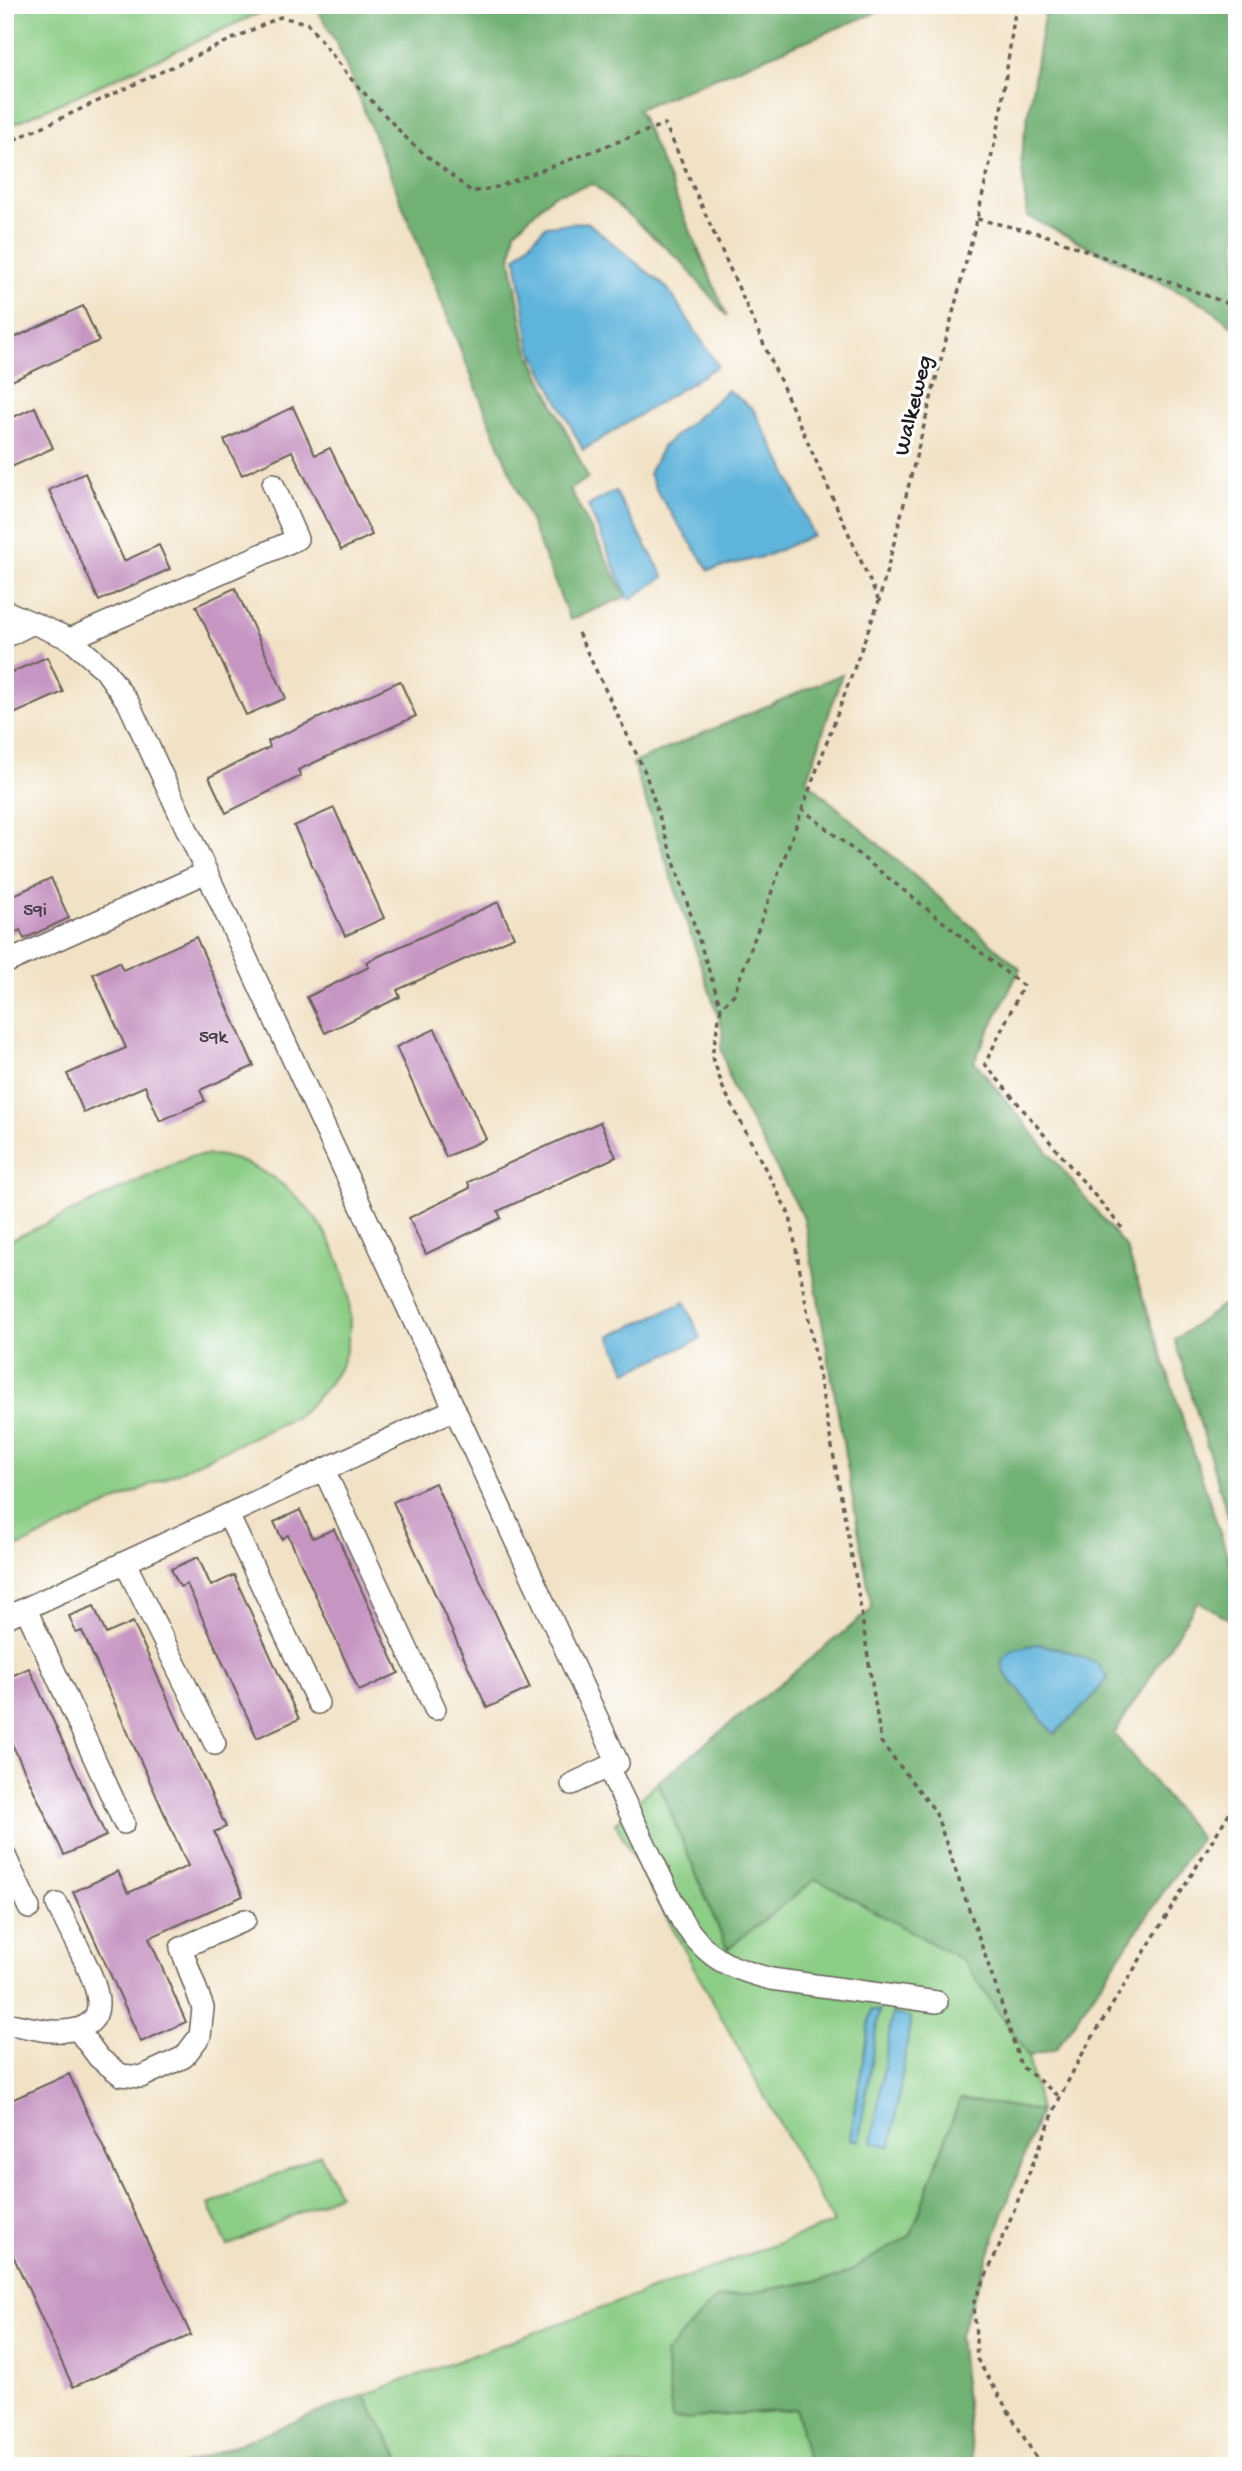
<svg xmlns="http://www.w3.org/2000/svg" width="1242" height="2471" viewBox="0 0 1242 2471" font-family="'Gochi Hand',sans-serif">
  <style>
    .green { fill: #8cce86; stroke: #547551; stroke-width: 2 }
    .forest { fill: #71b173; stroke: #466648; stroke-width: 2; fill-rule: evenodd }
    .water { fill: #5eb4db; stroke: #3d687c; stroke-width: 2 }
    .building { fill: #c695c2 }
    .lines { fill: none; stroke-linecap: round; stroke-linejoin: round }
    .minor-casing { stroke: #676158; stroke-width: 24 }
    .path { stroke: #676158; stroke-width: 3.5; stroke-dasharray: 5 5; stroke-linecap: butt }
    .minor { stroke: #fff; stroke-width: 21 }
    .labels { text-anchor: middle; stroke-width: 6; stroke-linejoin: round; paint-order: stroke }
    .number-label { font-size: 19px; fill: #463a46 }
    .street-label { font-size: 23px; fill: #1c1c1c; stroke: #fff }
  </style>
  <rect width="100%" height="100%" fill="#fff"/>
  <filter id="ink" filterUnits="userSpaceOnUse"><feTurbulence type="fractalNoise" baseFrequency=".0143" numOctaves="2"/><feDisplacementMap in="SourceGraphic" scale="14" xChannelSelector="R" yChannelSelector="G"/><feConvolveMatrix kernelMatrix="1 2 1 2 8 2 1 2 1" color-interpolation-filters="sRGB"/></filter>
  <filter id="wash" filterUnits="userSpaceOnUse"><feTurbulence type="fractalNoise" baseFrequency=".00686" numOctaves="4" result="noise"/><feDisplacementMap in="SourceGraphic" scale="28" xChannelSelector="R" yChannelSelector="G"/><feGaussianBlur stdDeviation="1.57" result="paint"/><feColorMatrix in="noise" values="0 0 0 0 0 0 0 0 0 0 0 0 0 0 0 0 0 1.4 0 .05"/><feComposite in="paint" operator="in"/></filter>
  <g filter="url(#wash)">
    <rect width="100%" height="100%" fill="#f1e2c6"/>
    <!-- green -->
    <g class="green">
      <path d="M5,5H277L5,128Z"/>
      <path d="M191,1156C201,1156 213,1154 223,1156C308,1176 368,1271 345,1355C338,1378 316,1398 300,1415L5,1553V1243Z"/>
      <path d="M658,1782L727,1949L816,1879L964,1961L1028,2056L1040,2111L960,2099L911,2235L839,2277L715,2299L672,2420L797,2409L809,2466H404L364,2395L834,2223L615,1823Z"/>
      <path d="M320,2154L339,2194L228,2246L209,2205Z"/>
    </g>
    <!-- forest -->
    <g class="forest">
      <path d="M315,5H894L638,109L727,316L681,261L593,184L553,195L515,231L511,259L526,345L588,478L570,489L626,597L570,620L338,46Z"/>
      <path d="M1046,5H1237V330L1204,304L1027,216L1021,157Z"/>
      <path d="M842,674L807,781L1020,969L974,1061L1127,1249L1237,1585V1624L1198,1601L1114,1734L1200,1838L1056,2049L1028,2056L964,1961L816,1879L727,1949L658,1782L872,1609L804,1218L733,1089L721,1048L723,1031L633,763ZM1037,1644L1068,1651L1108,1678L1087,1703L1054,1734L1005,1673L1014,1649Z"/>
      <path d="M1237,1295V1546L1175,1340Z"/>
      <path d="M960,2099L1040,2111L959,2337L973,2466H809L796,2409L672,2420L665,2354L715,2299L839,2277L911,2235Z"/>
      <path d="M364,2395L404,2466H180Z"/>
    </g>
    <!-- water -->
    <g class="water">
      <path d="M587,222L668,289L718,366L583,450L530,346L516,257L546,226Z"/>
      <path d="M728,390L753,409L783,465L813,535L766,556L709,570L659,495L649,474L662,447Z"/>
      <path d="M615,491L664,577L629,600L588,506Z"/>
      <path d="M685,1302L701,1339L627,1372L610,1336Z"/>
      <path d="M1037,1644L1068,1651L1098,1664L1108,1678L1087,1703L1054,1734L1005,1673L1002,1660L1014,1649Z"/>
      <path d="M871,2010L879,2011L859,2141L850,2139Z"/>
      <path d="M892,2014L911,2017L891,2146L872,2143Z"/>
    </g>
    <g id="blocks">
      <!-- building -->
      <g class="building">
        <path d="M83,306L99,341L5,384V342Z"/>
        <path d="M35,407L53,448L5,470V421Z"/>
        <path d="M293,407L315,455L330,448L372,535L341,550L292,451L242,475L224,440Z"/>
        <path d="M85,473L124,561L159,545L170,569L99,601L49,490Z"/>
        <path d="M235,588L286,698L246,715L196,606Z"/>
        <path d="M47,657L63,692L5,718V675Z"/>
        <path d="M400,681L416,716L298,770L301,776L226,813L209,777L270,747L268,741Z"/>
        <path d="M334,808L384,918L345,936L294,826Z"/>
        <path d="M51,878L69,918L24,939L20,930L5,937V899Z"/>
        <path d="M498,902L514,937L397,990L400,997L325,1033L307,997L369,967L366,962Z"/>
        <path d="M196,937L254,1066L200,1090L205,1101L160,1121L145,1086L84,1113L67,1074L126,1048L93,974L119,962L123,970Z"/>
        <path d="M435,1029L486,1139L446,1157L396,1047Z"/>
        <path d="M600,1122L616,1157L498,1211L501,1218L426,1254L409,1218L470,1188L468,1182Z"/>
        <path d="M435,1483L530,1688L487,1708L393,1502Z"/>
        <path d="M300,1510L313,1538L334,1529L399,1673L359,1691L288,1535L282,1539L274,1522Z"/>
        <path d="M198,1557L211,1586L234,1575L299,1719L257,1738L187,1584L180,1587L171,1569Z"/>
        <path d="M94,1606L106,1634L133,1622L226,1827L214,1832L243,1896L149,1938L186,2022L141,2042L73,1892L118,1871L128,1893L188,1866L82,1631L76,1633L69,1616Z"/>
        <path d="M29,1668L106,1836L64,1855L5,1729V1679Z"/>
        <path d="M69,2074L191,2335L73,2387L5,2238V2103Z"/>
      </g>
    </g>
  </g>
  <g filter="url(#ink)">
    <use href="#blocks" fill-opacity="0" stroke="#676158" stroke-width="2"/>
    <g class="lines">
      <defs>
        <g id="minor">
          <path d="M5,611L70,639L105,670L129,704L618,1763L608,1767L682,1921C708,1959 726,1967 771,1979L937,2002"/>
          <path d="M5,637L33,623"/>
          <path d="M70,639L297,539L273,484"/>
          <path d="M5,963L194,878"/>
          <path d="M324,1470L435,1709"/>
          <path d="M228,1515L318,1703"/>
          <path d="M125,1563L215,1744"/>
          <path d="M26,1609L124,1823"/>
          <path d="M5,1618L455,1409"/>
          <path d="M572,1784L608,1767"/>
          <path d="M5,1856L29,1908"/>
          <path d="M5,2023C24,2026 46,2033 64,2031C118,2027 95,1983 81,1953C73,1937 65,1921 57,1904"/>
          <path d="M78,2030L99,2058L121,2075L141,2077L184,2057L200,2036L203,2008L181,1948L245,1920"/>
        </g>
      </defs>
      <!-- minor casing -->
      <use href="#minor" class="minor-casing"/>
      <!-- path -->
      <g class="path">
        <path d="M1016,5L999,124L977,219L879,601L734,994L721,1008L712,1055L723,1088L790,1216L857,1585L881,1742L935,1811L996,1987L1021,2066L1060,2097"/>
        <path d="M5,144L280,17L307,23L352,80L411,143L472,192L497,187L665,124L878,599"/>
        <path d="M977,219L1042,234L1237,307"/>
        <path d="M578,633L645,772L721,1008"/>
        <path d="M801,808L1023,986L985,1064L1122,1228"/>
        <path d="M1041,2466L977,2359L974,2302L999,2247L1060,2097L1080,2058L1237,1800"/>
      </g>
      <!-- minor -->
      <use href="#minor" class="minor"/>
    </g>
  </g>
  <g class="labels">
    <!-- number labels -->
    <g class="number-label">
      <text x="35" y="915">59i</text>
      <text x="213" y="1042">59k</text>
    </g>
    <!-- street labels -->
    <g class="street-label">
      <text transform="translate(911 405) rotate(-76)" y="8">Walkeweg</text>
    </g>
  </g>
  <!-- margin -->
  <rect width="1242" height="2471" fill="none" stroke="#fff" stroke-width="28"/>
</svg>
